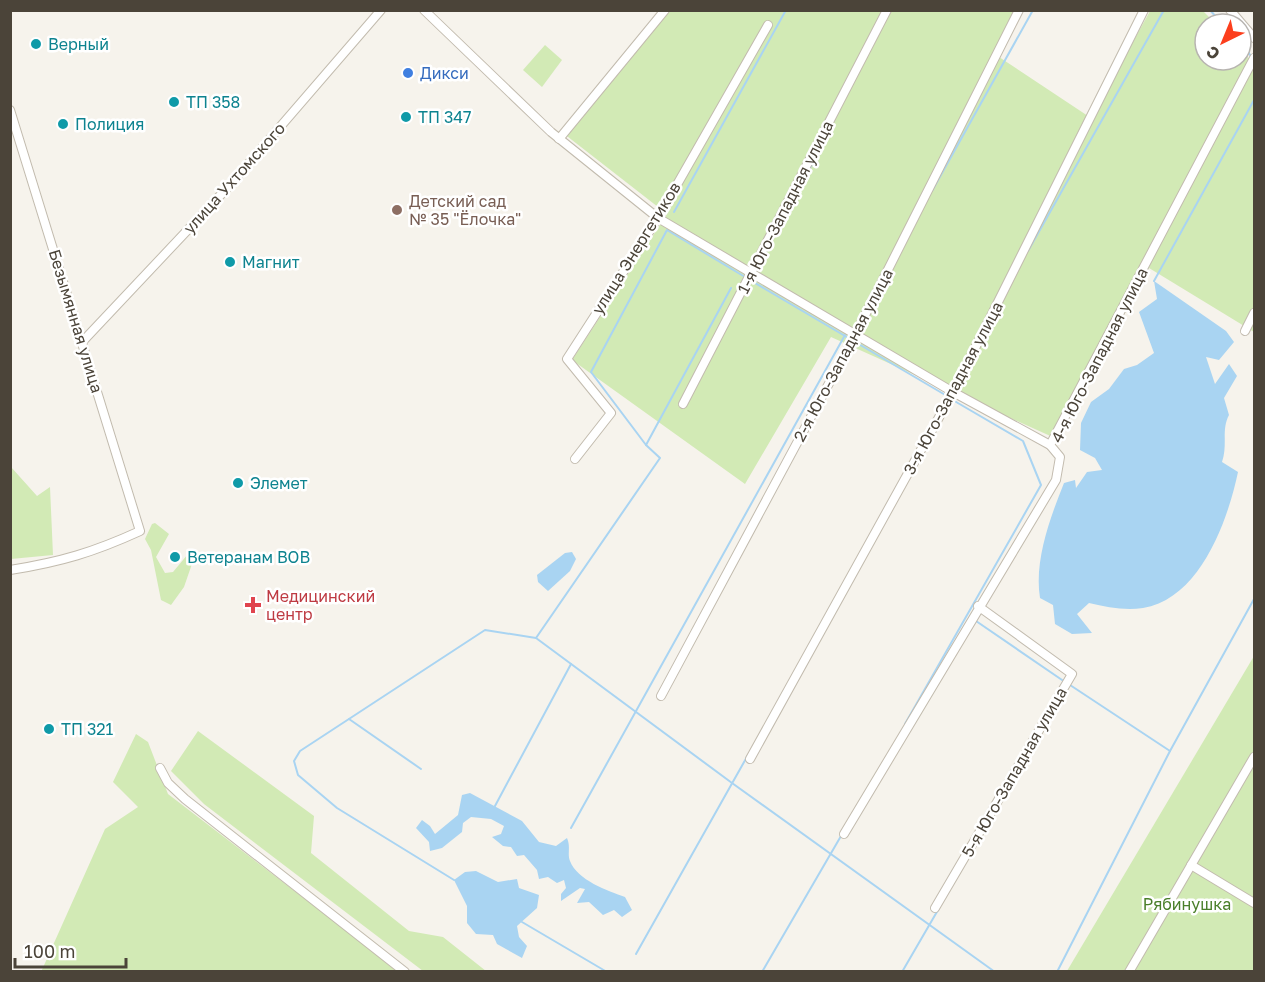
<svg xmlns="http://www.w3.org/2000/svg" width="1265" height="982" viewBox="0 0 1265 982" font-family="'Golos Text',sans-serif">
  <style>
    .green { fill: #d2eab5 }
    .water { fill: #a9d4f2 }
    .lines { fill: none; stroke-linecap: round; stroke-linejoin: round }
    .stream { stroke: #a9d4f2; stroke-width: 2 }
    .minor-casing { stroke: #c2bbae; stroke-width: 10 }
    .minor { stroke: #fff; stroke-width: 8 }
    .culture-dot { fill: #0f9aa8; stroke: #fff; stroke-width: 2 }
    .shop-dot { fill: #3f7fe0; stroke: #fff; stroke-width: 2 }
    .education-dot { fill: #8d6e63; stroke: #fff; stroke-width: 2 }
    .health-dot { fill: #e0444e; stroke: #fff; stroke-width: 2 }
    .labels { text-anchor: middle; stroke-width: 5; stroke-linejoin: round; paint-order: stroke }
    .culture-label { font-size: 16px; fill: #0d838f; stroke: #fff; text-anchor: start }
    .shop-label { font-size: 16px; fill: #366cbe; stroke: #fff; text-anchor: start }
    .street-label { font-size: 16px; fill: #4b4439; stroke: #fff }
    .education-label { font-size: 16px; fill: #785e54; stroke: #fff; text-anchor: start }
    .health-label { font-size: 16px; fill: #be3a42; stroke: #fff; text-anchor: start }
    .park-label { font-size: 16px; fill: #4a7f2a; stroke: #fff }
  </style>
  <rect width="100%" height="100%" fill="#f6f3ec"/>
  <!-- green -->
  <g class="green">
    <path d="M665,11H1019L996,55L1091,118L1150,11H1203L1216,24H1205V60H1241V50L1254,64V332L1149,268L1057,439L831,337L745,484L572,360L667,214L563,133Z"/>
    <path d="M545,45L562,60L542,87L523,70Z"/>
    <path d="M11,467L37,496L50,487L53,555L11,559Z"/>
    <path d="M155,523L169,534L156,557L165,573L173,572L188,554L194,558L184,587L171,605L161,600L151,550L145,539L152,524Z"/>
    <path d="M1254,656V971H1067Z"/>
    <path d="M198,731L314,816L311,853L409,931L443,937L486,971H423L204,804L171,771Z"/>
    <path d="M136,734L148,742L168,794L399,971L41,972L105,829L138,807L113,782Z"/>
  </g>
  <!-- water -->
  <g class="water">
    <path d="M1154,281L1226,331L1234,342L1219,360L1206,357L1215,384L1229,364L1237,376L1224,398L1229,415C1221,430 1228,445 1222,462L1238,472C1228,520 1200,599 1143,608C1125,611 1107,607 1089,603L1077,614L1092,633L1072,634L1055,624L1053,605L1040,598C1034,561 1050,518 1064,483L1075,480L1076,488L1087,472L1102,470L1095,458L1080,450L1081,423L1091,402L1109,389L1124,369L1137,365L1154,353L1139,312L1157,299Z"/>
    <path d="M572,552L576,559L570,571L548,591L538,582L537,575L565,553Z"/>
    <path d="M470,793L522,821L539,842L556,846L567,838C571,847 567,854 570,861C577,880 608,891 625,897L632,910L622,917L614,910L603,915L589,902L577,903L585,889L580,888L561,901V894L566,888L564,880L557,883L548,877L539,879L537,870L524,855L517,856L511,847L503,846L492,837L501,834L504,826L491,819L471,817L463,823L462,832L442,848L430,851L429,842L416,828L422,820L430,826L435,834L458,815L462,795Z"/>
    <path d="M476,871L498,882L517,879L519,888L539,895L537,908L517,926L519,937L527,946L522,958L497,944L493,935L476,934L467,923V906L454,880L465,872Z"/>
  </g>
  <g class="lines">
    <!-- stream -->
    <g class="stream">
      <path d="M1210,10L1222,24"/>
      <path d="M1241,44L1251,56"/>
      <path d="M805,176L813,163"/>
      <path d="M932,191L1033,10"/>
      <path d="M674,212L786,10"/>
      <path d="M1028,251L1164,10"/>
      <path d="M750,280L947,396"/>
      <path d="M1154,281L1254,100"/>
      <path d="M646,445L731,288"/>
      <path d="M976,621L1065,682"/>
      <path d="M536,638L660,458L646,445L591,372L667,230L745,277"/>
      <path d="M1070,685L1170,751"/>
      <path d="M349,719L421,769"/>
      <path d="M905,724L1041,485L1023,441L951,399"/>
      <path d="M495,806L571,664"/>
      <path d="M571,828L845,335"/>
      <path d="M454,880L337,808L298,775L294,761L300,751L485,630L536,638L732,783L995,972"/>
      <path d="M522,922L607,972"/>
      <path d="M636,954L748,755"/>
      <path d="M762,972L841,836"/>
      <path d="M902,972L938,910"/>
      <path d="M1057,972L1170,751L1254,599"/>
    </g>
    <defs>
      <g id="minor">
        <path d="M424,10L551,132L658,218L953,392L1050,445"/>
        <path d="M1230,10L1254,38"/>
        <path d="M10,110L140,531C94,552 61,562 10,570"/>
        <path d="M559,139L665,10"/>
        <path d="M1245,331L1254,313"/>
        <path d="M83,341L230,185L381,10"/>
        <path d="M683,404L887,10"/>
        <path d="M575,459L611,413L567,359L658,218L768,25"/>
        <path d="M661,696L855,335L1019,10"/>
        <path d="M750,759L953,392L1144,10"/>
        <path d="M160,768L168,783L185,799L405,972"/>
        <path d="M844,834L1056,480L1060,457L1050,445L1254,58"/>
        <path d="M1191,865L1254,903"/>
        <path d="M935,908L1072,674L978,606"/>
        <path d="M1129,972L1254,757"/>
      </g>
    </defs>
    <!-- minor casing -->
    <use href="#minor" class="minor-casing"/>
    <!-- minor -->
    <use href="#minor" class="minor"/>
  </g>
  <!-- markers -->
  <g class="culture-dot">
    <circle cx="36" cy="44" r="6"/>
    <circle cx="174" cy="102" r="6"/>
    <circle cx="406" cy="117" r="6"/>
    <circle cx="63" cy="124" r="6"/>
    <circle cx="230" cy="262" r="6"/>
    <circle cx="238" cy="483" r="6"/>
    <circle cx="175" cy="557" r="6"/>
    <circle cx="49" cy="729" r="6"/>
  </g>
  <circle class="shop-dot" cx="408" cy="73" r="6"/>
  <circle class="education-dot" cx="397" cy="210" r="6"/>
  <path class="health-dot" d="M250 596h6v6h6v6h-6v6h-6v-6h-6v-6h6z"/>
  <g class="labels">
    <!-- culture labels -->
    <g class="culture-label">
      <text x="48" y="50">Верный</text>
      <text x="186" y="108">ТП 358</text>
      <text x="418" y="123">ТП 347</text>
      <text x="75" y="130">Полиция</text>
      <text x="242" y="268">Магнит</text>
      <text x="250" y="489">Элемет</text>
      <text x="187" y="563">Ветеранам ВОВ</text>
      <text x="61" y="735">ТП 321</text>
    </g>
    <!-- shop labels -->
    <g class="shop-label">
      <text x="420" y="79">Дикси</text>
    </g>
    <!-- street labels -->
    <g class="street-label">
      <text transform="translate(234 178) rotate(-48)" y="6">улица Ухтомского</text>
      <text transform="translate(785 207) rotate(-63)" y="6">1-я Юго-Западная улица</text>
      <text transform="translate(636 248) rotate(-58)" y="6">улица Энергетиков</text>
      <text transform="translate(76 321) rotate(73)" y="6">Безымянная улица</text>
      <text transform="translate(843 355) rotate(-62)" y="6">2-я Юго-Западная улица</text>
      <text transform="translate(1099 355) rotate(-63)" y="6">4-я Юго-Западная улица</text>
      <text transform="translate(953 388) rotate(-62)" y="6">3-я Юго-Западная улица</text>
      <text transform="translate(1014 772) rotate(-60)" y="6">5-я Юго-Западная улица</text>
    </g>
    <!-- education labels -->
    <g class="education-label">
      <text x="409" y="207">Детский сад<tspan x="409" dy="18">№ 35 "Ёлочка"</tspan></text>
    </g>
    <!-- health labels -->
    <g class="health-label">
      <text x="266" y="602">Медицинский<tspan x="266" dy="18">центр</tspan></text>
    </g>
    <!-- park labels -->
    <g class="park-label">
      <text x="1187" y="910">Рябинушка</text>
    </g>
  </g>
  <!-- border -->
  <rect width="1265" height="982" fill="none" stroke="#4b4439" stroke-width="24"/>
  <!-- north arrow -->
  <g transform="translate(1223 42) rotate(223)"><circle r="28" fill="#ffffff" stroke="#b7b4b0" stroke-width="1.5"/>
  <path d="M0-4.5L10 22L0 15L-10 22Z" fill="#fc3f1d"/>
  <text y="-9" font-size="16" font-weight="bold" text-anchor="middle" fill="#4b4439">С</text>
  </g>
  <!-- scale -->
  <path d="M15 958v9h111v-9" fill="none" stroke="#4b4439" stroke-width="3"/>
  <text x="24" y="958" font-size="18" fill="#4b4439" stroke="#ffffff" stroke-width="4.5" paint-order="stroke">100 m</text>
</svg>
